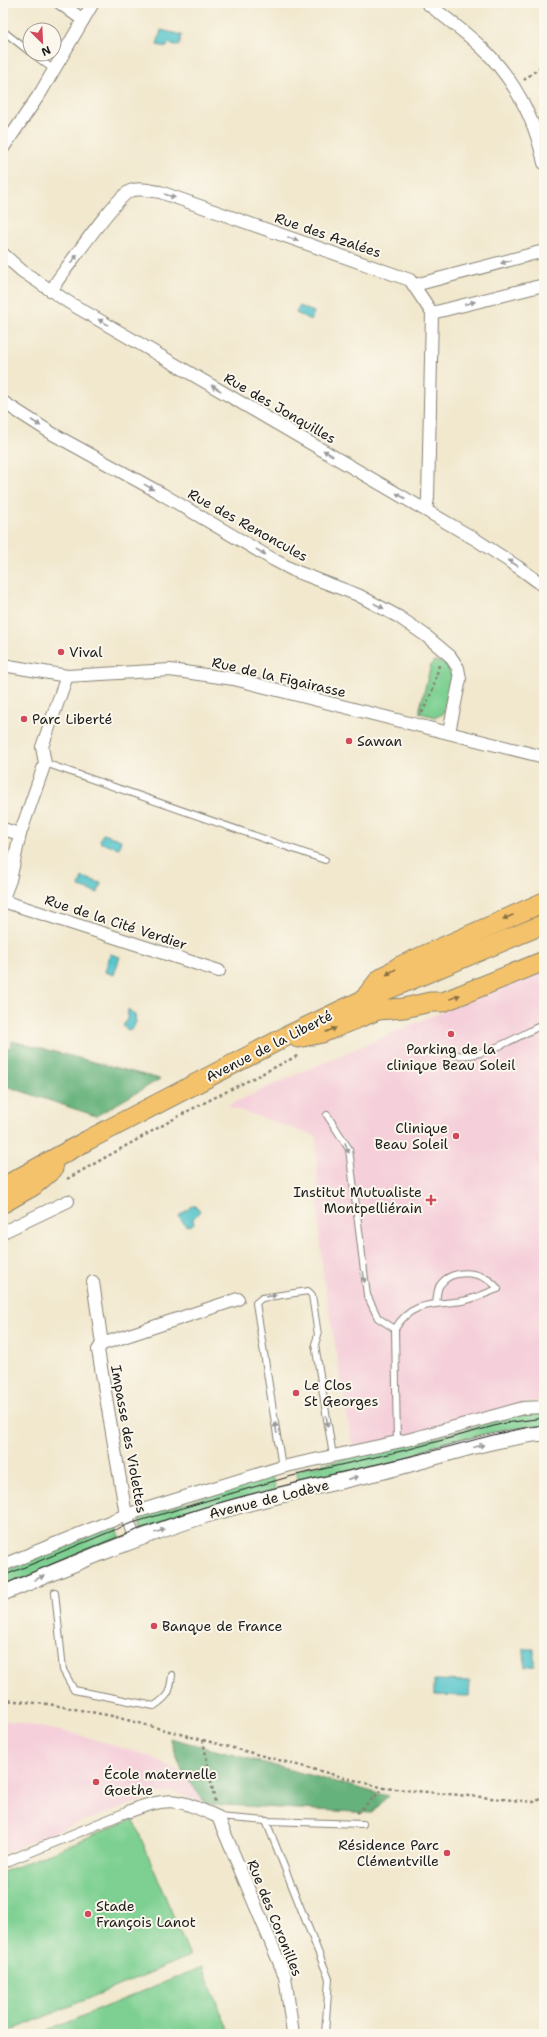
<svg xmlns="http://www.w3.org/2000/svg" width="547" height="2037" viewBox="0 0 547 2037" font-family="'Shantell Sans',sans-serif">
  <style>
    .built { fill: #f5cfda }
    .green { fill: #7ed092; stroke: #4d7657 }
    .forest { fill: #66b27c; stroke: #41674c }
    .water { fill: #57c5cb; stroke: #3a7074 }
    .lines { fill: none; stroke-linecap: round; stroke-linejoin: round }
    .service-casing { stroke: #868275; stroke-width: 8 }
    .pedestrian-casing { stroke: #868275; stroke-width: 11 }
    .minor-casing { stroke: #868275; stroke-width: 14 }
    .tertiary-casing { stroke: #868275; stroke-width: 17 }
    .primary-casing { stroke: #868275; stroke-width: 21 }
    .path { stroke: #868275; stroke-width: 2.5; stroke-dasharray: 3 3; stroke-linecap: butt }
    .service { stroke: #fff; stroke-width: 6 }
    .pedestrian { stroke: #fff; stroke-width: 9 }
    .minor { stroke: #fff; stroke-width: 12 }
    .tertiary { stroke: #fff; stroke-width: 15 }
    .primary { stroke: #f4c26a; stroke-width: 19 }
    .tram { stroke: #1c1c1c; stroke-width: 1 }
    .oneway { fill: #999 }
    .oneway2 { fill: #886f43 }
    .poi-dot { fill: #d1495b; stroke: #fbf7ec; stroke-width: 1.5 }
    .labels { text-anchor: middle; stroke-width: 4; stroke-linejoin: round; paint-order: stroke }
    .street-label { font-size: 14px; fill: #1c1c1c; stroke: #fbf7ec }
    .poi-label { font-size: 14px; fill: #1c1c1c; stroke: #fbf7ec; text-anchor: start }
  </style>
  <rect width="100%" height="100%" fill="#fbf7ec"/>
  <filter id="ink" filterUnits="userSpaceOnUse"><feTurbulence type="fractalNoise" baseFrequency=".025" numOctaves="2"/><feDisplacementMap in="SourceGraphic" scale="8" xChannelSelector="R" yChannelSelector="G"/><feConvolveMatrix kernelMatrix="1 2 1 2 8 2 1 2 1" color-interpolation-filters="sRGB"/></filter>
  <filter id="wash" filterUnits="userSpaceOnUse"><feTurbulence type="fractalNoise" baseFrequency=".012" numOctaves="4" result="noise"/><feDisplacementMap in="SourceGraphic" scale="16" xChannelSelector="R" yChannelSelector="G"/><feGaussianBlur stdDeviation="0.9" result="paint"/><feColorMatrix in="noise" values="0 0 0 0 0 0 0 0 0 0 0 0 0 0 0 0 0 1.4 0 .05"/><feComposite in="paint" operator="in"/></filter>
  <g filter="url(#wash)">
    <rect width="100%" height="100%" fill="#f1e8ce"/>
    <!-- built -->
    <g class="built">
      <path d="M544,968V1399L353,1449L324,1281L319,1229L316,1136L227,1106L286,1079Z"/>
      <path d="M3,1720L76,1734L149,1756L183,1773L206,1804L172,1791L156,1795L62,1829L3,1854Z"/>
      <path d="M544,1909V1936L536,1934Z"/>
    </g>
    <!-- green -->
    <g class="green">
      <path d="M434,661L446,664L452,678L443,714L436,717L420,713V708L431,665Z"/>
      <path d="M544,1413V1429L300,1485L296,1470L406,1445L514,1416Z"/>
      <path d="M272,1476L276,1491L143,1531L138,1517Z"/>
      <path d="M116,1525L121,1539L3,1588V1572Z"/>
      <path d="M133,1819L190,1956L3,2034V1872Z"/>
      <path d="M202,1967L230,2034H39Z"/>
    </g>
    <!-- forest -->
    <g class="forest">
      <path d="M12,1041L160,1079L96,1116L3,1085V1048H10Z"/>
      <path d="M170,1738L388,1796L372,1813L206,1804L183,1773Z"/>
    </g>
    <!-- water -->
    <g class="water">
      <path d="M161,30L182,35L179,46L168,43L167,47L157,45Z"/>
      <path d="M299,306L314,312L311,320L296,313Z"/>
      <path d="M104,834L121,840L119,848L101,843L100,840L102,835Z"/>
      <path d="M82,877L101,883L98,893L79,887Z"/>
      <path d="M110,954L120,957L114,975L105,972Z"/>
      <path d="M128,1009L135,1015L136,1022L133,1028L128,1030L123,1026L127,1019Z"/>
      <path d="M192,1206H196L200,1211L193,1219L194,1223L190,1226L185,1225L179,1216Z"/>
      <path d="M524,1649H534V1666L525,1667Z"/>
      <path d="M434,1680L470,1681L469,1696L434,1695Z"/>
    </g>
  </g>
  <g filter="url(#ink)">
    <g class="lines">
      <defs>
        <g id="service">
          <path d="M3,31L30,52"/>
          <path d="M33,54L54,70"/>
          <path d="M45,763L325,860"/>
          <path d="M451,1054C479,1062 518,1036 544,1024"/>
          <path d="M327,1115L349,1149L367,1295L378,1318L395,1329"/>
          <path d="M397,1442L395,1329C411,1301 434,1305 462,1301C474,1299 486,1293 498,1289C487,1272 453,1266 440,1285C437,1289 437,1298 436,1303"/>
          <path d="M282,1467L256,1303L262,1298L308,1291L312,1295L318,1335L315,1344L333,1456"/>
          <path d="M55,1592L63,1670L74,1690L154,1706C169,1696 170,1692 172,1675"/>
          <path d="M218,1817L266,1821L363,1824"/>
          <path d="M266,1821L329,1979L325,2034"/>
        </g>
        <path id="pedestrian" d="M3,1863L130,1811"/>
        <g id="minor">
          <path d="M60,3L83,20"/>
          <path d="M427,3C448,20 473,37 491,57C518,87 536,124 544,163"/>
          <path d="M3,148L41,92L93,3"/>
          <path d="M3,254L22,271L68,302L475,539L518,567L544,586"/>
          <path d="M415,285L544,251"/>
          <path d="M52,291L57,281C70,264 115,198 130,191C139,187 151,191 160,192L410,280L432,313L428,498L426,510"/>
          <path d="M432,313L544,285"/>
          <path d="M3,402L53,434L162,494L274,560L295,571L358,595L399,617L425,635L450,656L458,668L460,679L449,732"/>
          <path d="M3,665L67,676L170,670L234,679L544,757"/>
          <path d="M3,829L20,834"/>
          <path d="M3,898L10,880L20,834L45,763L42,747L67,676"/>
          <path d="M3,901L219,971"/>
          <path d="M3,1232L68,1201"/>
          <path d="M93,1282L102,1344"/>
          <path d="M135,1539L126,1515L98,1350L102,1344L238,1299"/>
          <path d="M3,1565L126,1515L282,1467L411,1439L523,1408L544,1407"/>
          <path d="M130,1811C171,1795 180,1800 218,1817L285,1976L293,2034"/>
        </g>
        <path id="tertiary" d="M3,1593C69,1566 135,1538 203,1516C264,1497 326,1485 388,1470C440,1457 491,1438 544,1433"/>
        <g id="primary">
          <path d="M367,995L379,980L400,966L544,902"/>
          <path d="M298,1038L322,1033L378,1010L404,1008L430,1002H443L544,961"/>
          <path d="M3,1187L88,1140L287,1036L365,999L544,924"/>
          <path d="M3,1203L33,1186L53,1169"/>
        </g>
      </defs>
      <!-- service casing -->
      <use href="#service" class="service-casing"/>
      <!-- pedestrian casing -->
      <use href="#pedestrian" class="pedestrian-casing"/>
      <!-- minor casing -->
      <use href="#minor" class="minor-casing"/>
      <!-- tertiary casing -->
      <use href="#tertiary" class="tertiary-casing"/>
      <!-- primary casing -->
      <use href="#primary" class="primary-casing"/>
      <!-- path -->
      <g class="path">
        <path d="M524,80L544,64"/>
        <path d="M422,713L433,689L439,665"/>
        <path d="M67,1179L188,1111L299,1055"/>
        <path d="M541,1223H544"/>
        <path d="M3,1700L48,1704L112,1716L203,1740L215,1802"/>
        <path d="M203,1740L384,1788L534,1802L544,1795"/>
        <path d="M357,1813L384,1788"/>
      </g>
      <!-- service -->
      <use href="#service" class="service"/>
      <!-- pedestrian -->
      <use href="#pedestrian" class="pedestrian"/>
      <!-- minor -->
      <use href="#minor" class="minor"/>
      <!-- tertiary -->
      <use href="#tertiary" class="tertiary"/>
      <!-- primary -->
      <use href="#primary" class="primary"/>
      <!-- tram -->
      <g class="tram">
        <path d="M3,1576L129,1524L219,1497L292,1476L406,1450L505,1423L544,1418"/>
        <path d="M3,1585C63,1559 123,1533 186,1513C260,1489 336,1474 412,1456C456,1446 499,1431 544,1425"/>
      </g>
    </g>
    <!-- one-way arrows -->
    <defs><path id="oneway-solid" d="M-6-.8H1V-3.2L6.5 0L1 3.2V.8H-6Z"/></defs>
    <g class="oneway">
      <use href="#oneway-solid" transform="translate(170 196) rotate(19)"/>
      <use href="#oneway-solid" transform="translate(293 239) rotate(19)"/>
      <use href="#oneway-solid" transform="translate(74 259) rotate(-53)"/>
      <use href="#oneway-solid" transform="translate(506 262) rotate(166)"/>
      <use href="#oneway-solid" transform="translate(470 303) rotate(-15)"/>
      <use href="#oneway-solid" transform="translate(103 322) rotate(-150)"/>
      <use href="#oneway-solid" transform="translate(216 388) rotate(-150)"/>
      <use href="#oneway-solid" transform="translate(36 423) rotate(33)"/>
      <use href="#oneway-solid" transform="translate(328 453) rotate(-150)"/>
      <use href="#oneway-solid" transform="translate(149 487) rotate(29)"/>
      <use href="#oneway-solid" transform="translate(401 496) rotate(-150)"/>
      <use href="#oneway-solid" transform="translate(261 552) rotate(30)"/>
      <use href="#oneway-solid" transform="translate(513 563) rotate(-147)"/>
      <use href="#oneway-solid" transform="translate(379 606) rotate(28)"/>
      <use href="#oneway-solid" transform="translate(347 1148) rotate(69)"/>
      <use href="#oneway-solid" transform="translate(364 1277) rotate(82)"/>
      <use href="#oneway-solid" transform="translate(271 1296) rotate(-9)"/>
      <use href="#oneway-solid" transform="translate(327 1421) rotate(81)"/>
      <use href="#oneway-solid" transform="translate(276 1428) rotate(-99)"/>
      <use href="#oneway-solid" transform="translate(479 1446) rotate(-15)"/>
      <use href="#oneway-solid" transform="translate(353 1478) rotate(-13)"/>
      <use href="#oneway-solid" transform="translate(160 1531) rotate(-19)"/>
      <use href="#oneway-solid" transform="translate(39 1578) rotate(-22)"/>
    </g>
    <g class="oneway2">
      <use href="#oneway-solid" transform="translate(508 917) rotate(157)"/>
      <use href="#oneway-solid" transform="translate(391 972) rotate(148)"/>
      <use href="#oneway-solid" transform="translate(455 997) rotate(-22)"/>
      <use href="#oneway-solid" transform="translate(331 1030) rotate(-23)"/>
    </g>
  </g>
  <!-- markers -->
  <g class="poi-dot">
    <circle cx="61" cy="652" r="4"/>
    <circle cx="24" cy="719" r="4"/>
    <circle cx="349" cy="741" r="4"/>
    <circle cx="451" cy="1034" r="4"/>
    <circle cx="456" cy="1136" r="4"/>
    <path d="M429 1194h4v4h4v4h-4v4h-4v-4h-4v-4h4z"/>
    <circle cx="296" cy="1393" r="4"/>
    <circle cx="154" cy="1626" r="4"/>
    <circle cx="96" cy="1782" r="4"/>
    <circle cx="447" cy="1853" r="4"/>
    <circle cx="88" cy="1914" r="4"/>
  </g>
  <g class="labels">
    <!-- street labels -->
    <g class="street-label">
      <text transform="translate(328 235) rotate(19)" y="5">Rue des Azalées</text>
      <text transform="translate(280 408) rotate(30)" y="5">Rue des Jonquilles</text>
      <text transform="translate(248 525) rotate(29)" y="5">Rue des Renoncules</text>
      <text transform="translate(279 677) rotate(13)" y="5">Rue de la Figairasse</text>
      <text transform="translate(116 922) rotate(18)" y="5">Rue de la Cité Verdier</text>
      <text transform="translate(269 1046) rotate(-27)" y="5">Avenue de la Liberté</text>
      <text transform="translate(129 1439) rotate(80)" y="5">Impasse des Violettes</text>
      <text transform="translate(269 1499) rotate(-14)" y="5">Avenue de Lodève</text>
      <text transform="translate(275 1918) rotate(68)" y="5">Rue des Coronilles</text>
    </g>
    <!-- poi labels -->
    <g class="poi-label">
      <text x="69" y="657">Vival</text>
      <text x="32" y="724">Parc Liberté</text>
      <text x="357" y="746">Sawan</text>
      <text x="451" y="1054" text-anchor="middle">Parking de la<tspan x="451" dy="16">clinique Beau Soleil</tspan></text>
      <text x="448" y="1133" text-anchor="end">Clinique<tspan x="448" dy="16">Beau Soleil</tspan></text>
      <text x="422" y="1197" text-anchor="end">Institut Mutualiste<tspan x="422" dy="16">Montpelliérain</tspan></text>
      <text x="304" y="1390">Le Clos<tspan x="304" dy="16">St Georges</tspan></text>
      <text x="162" y="1631">Banque de France</text>
      <text x="104" y="1779">École maternelle<tspan x="104" dy="16">Goethe</tspan></text>
      <text x="439" y="1850" text-anchor="end">Résidence Parc<tspan x="439" dy="16">Clémentville</tspan></text>
      <text x="96" y="1911">Stade<tspan x="96" dy="16">François Lanot</tspan></text>
    </g>
  </g>
  <!-- margin -->
  <rect width="547" height="2037" fill="none" stroke="#fbf7ec" stroke-width="16"/>
  <!-- north arrow -->
  <g transform="translate(42 42) rotate(156)"><circle r="19" fill="#fbf7ec" stroke="#a29f99"/>
  <path d="M0-3L7 15L0 10L-7 15Z" fill="#d1495b"/>
  <text y="-6" font-size="11" font-weight="bold" text-anchor="middle" fill="#1c1c1c">N</text>
  </g>
</svg>
